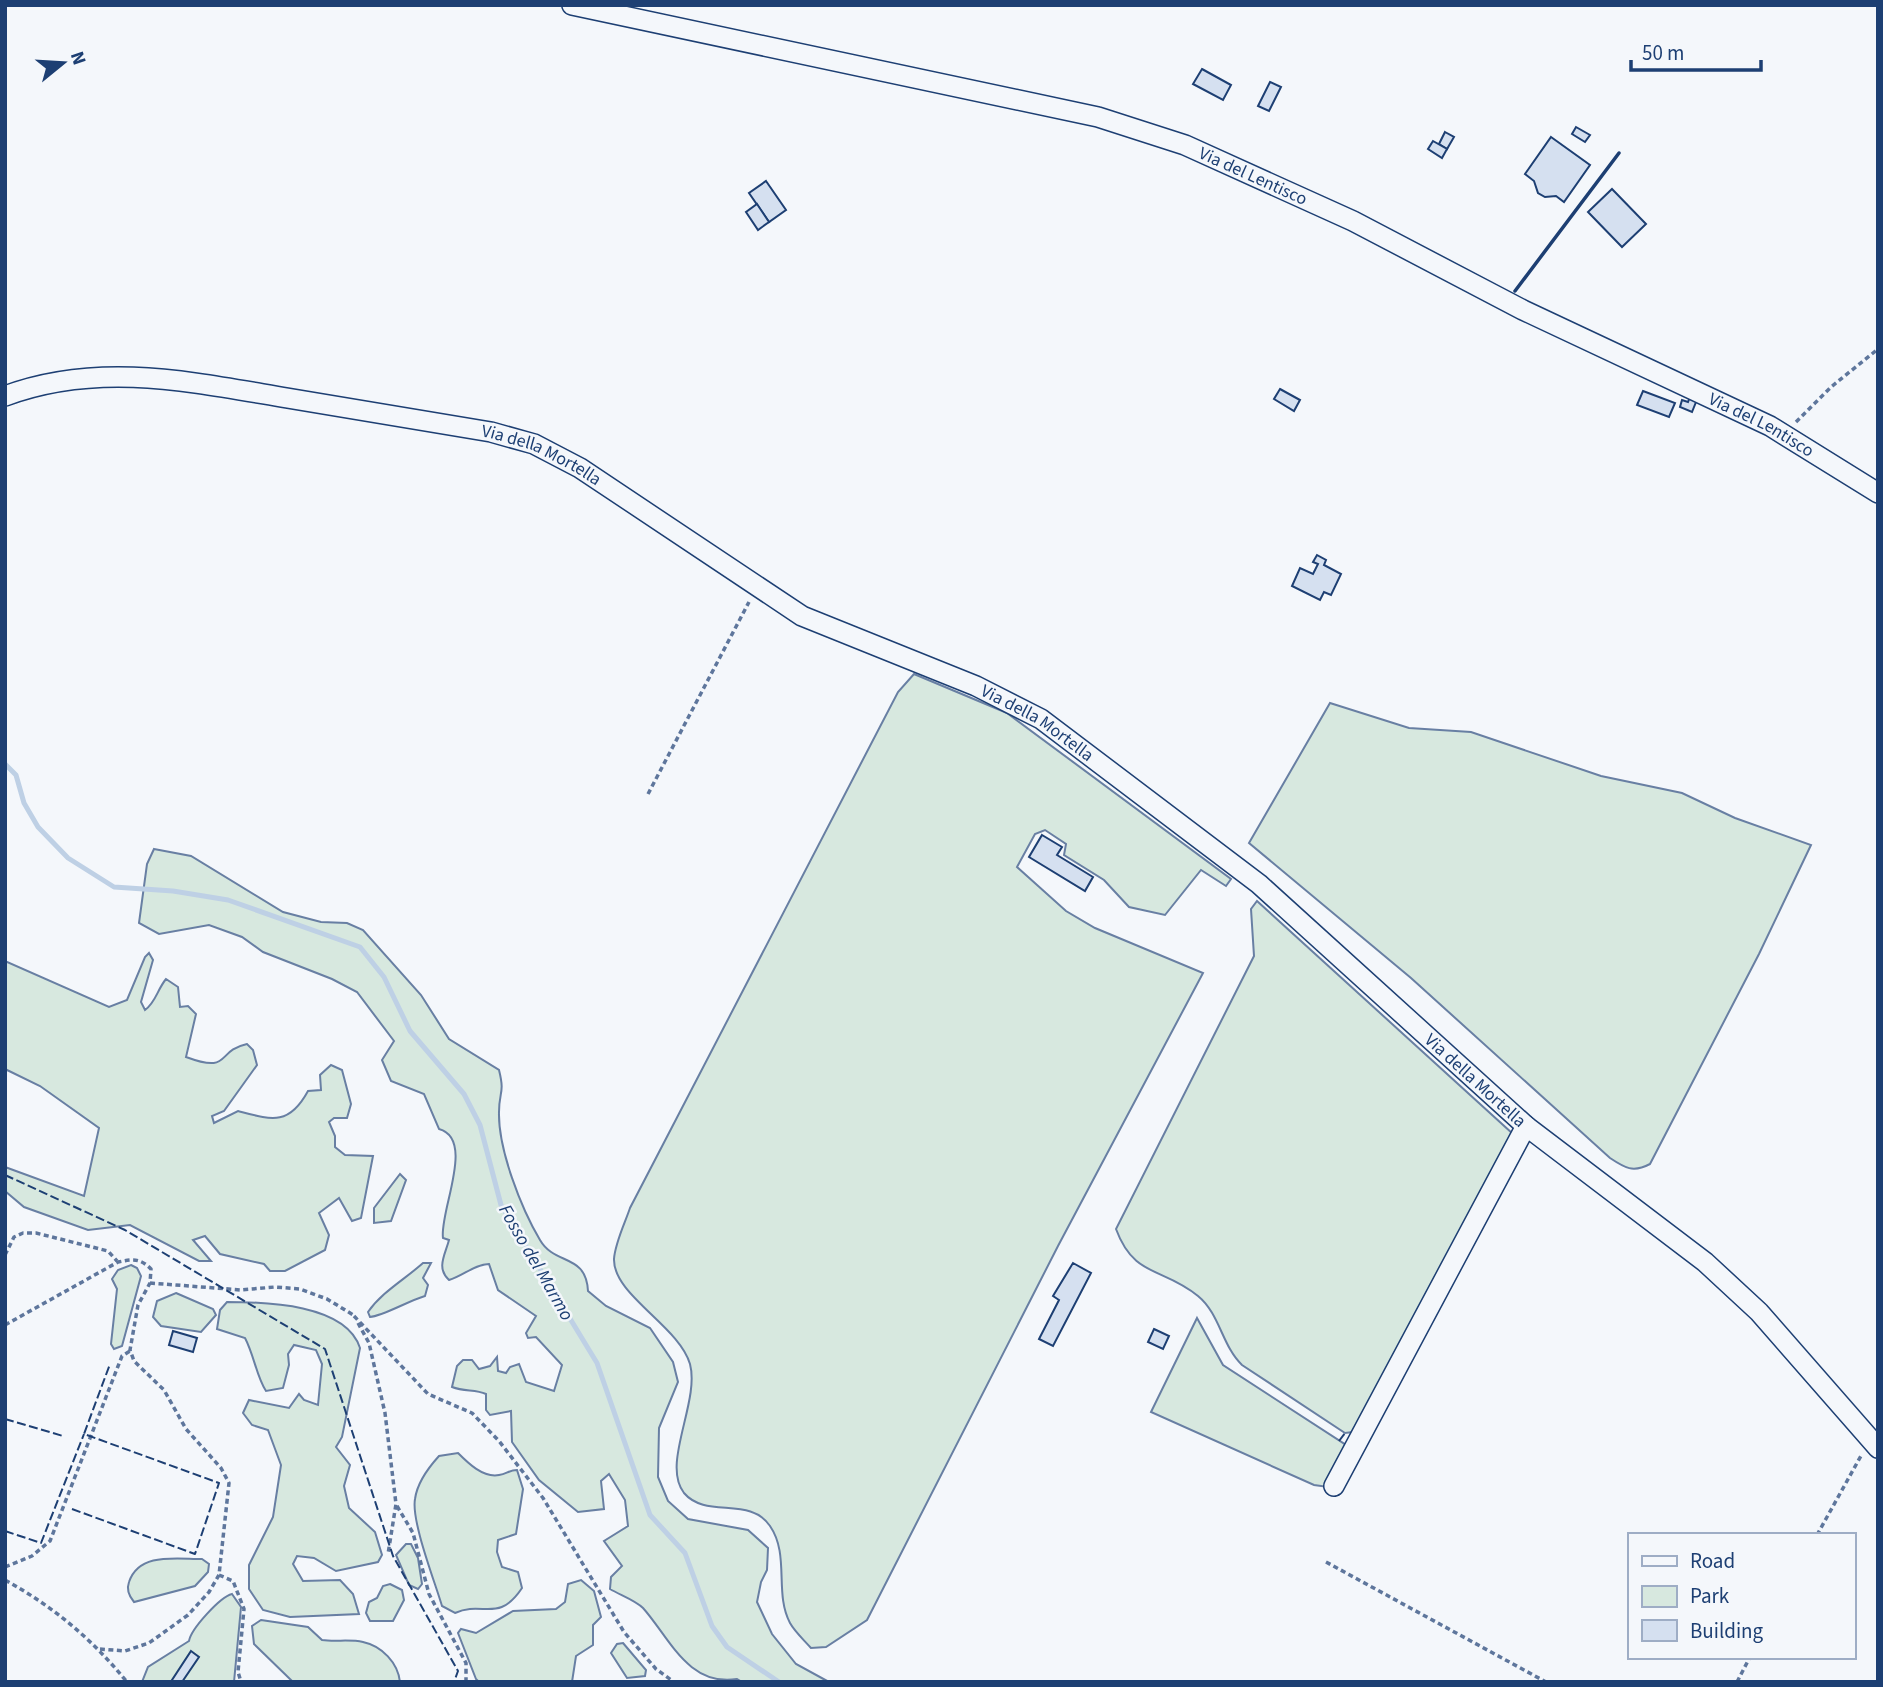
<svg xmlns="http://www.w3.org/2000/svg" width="1883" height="1687" viewBox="0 0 1883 1687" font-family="'Source Sans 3',sans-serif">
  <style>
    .green { fill: #d7e8df; stroke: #687fa3; stroke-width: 2 }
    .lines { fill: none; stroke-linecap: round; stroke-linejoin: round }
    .stream { stroke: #bed0e5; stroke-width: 5 }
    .building { fill: #d5e0f0; stroke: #1d3f73; stroke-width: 2 }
    .minor-casing { stroke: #1d3f73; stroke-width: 22 }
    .path { stroke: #5e769c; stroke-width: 3.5; stroke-dasharray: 5 3.5; stroke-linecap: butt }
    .minor { stroke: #f4f7fb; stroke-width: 19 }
    .fence { stroke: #1d3f73; stroke-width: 2; stroke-dasharray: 9 3.5; stroke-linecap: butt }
    .wall { stroke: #1d3f73; stroke-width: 3.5 }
    .labels { text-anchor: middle; stroke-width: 5; stroke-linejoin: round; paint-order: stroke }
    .street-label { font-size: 18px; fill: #1d3f73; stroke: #f4f7fb }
    .water-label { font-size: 19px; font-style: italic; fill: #1d3f73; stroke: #f4f7fb }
  </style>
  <rect width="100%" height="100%" fill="#f4f7fb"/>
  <!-- green -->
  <g class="green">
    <path d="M914,674L1007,713L1231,879L1226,886L1201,870L1165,915L1129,907L1104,880L1064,855L1066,844L1045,830L1035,834L1017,867L1066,911L1095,928L1203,973L1058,1246L867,1620L826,1647L811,1648C804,1640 795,1632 790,1623C774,1593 790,1555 770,1526C750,1496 706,1519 684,1493C661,1464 700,1402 690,1364C679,1326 613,1295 614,1259C615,1243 625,1223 630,1208L898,692Z"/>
    <path d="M1330,703L1409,728L1471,732L1601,776L1682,793L1735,818L1811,845L1759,954L1650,1164C1633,1173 1625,1168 1610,1158L1411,978L1249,843Z"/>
    <path d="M154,849L191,856L283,912L321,922L347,923L363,930L421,995L449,1039L499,1070C505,1094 499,1091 499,1112C498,1149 521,1208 540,1240C555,1266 586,1253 588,1291L606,1306L650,1328L673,1362L678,1382L659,1428L658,1477L668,1501L688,1519L748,1530L768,1548L767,1570L761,1582L757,1602L772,1634L796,1664L829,1682H742L737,1679C688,1687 669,1637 643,1608C635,1600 620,1595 610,1589L611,1577L622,1566L604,1541L628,1526L625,1500L609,1474L601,1481L604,1509L578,1512L539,1480L512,1442L511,1411L490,1415L486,1410V1394C475,1389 465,1392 452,1387L457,1366L463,1360H472L479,1369L490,1366L497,1357L498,1371L506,1373L510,1367L519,1364L526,1382L554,1391L562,1365L536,1337L528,1338L526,1333L536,1316L498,1290L489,1264C475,1264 463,1276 449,1280C436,1268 445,1255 449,1240L443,1238C439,1212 476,1139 439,1129L424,1094L391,1081L382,1060L394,1041L357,992L332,979L263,952L242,937L209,925L159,934L139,923L147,864Z"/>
    <path d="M1257,901L1513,1134L1353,1432L1345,1433L1242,1365C1222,1346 1220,1314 1198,1296C1163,1267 1134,1278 1116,1229L1254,956L1251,909Z"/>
    <path d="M149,953L153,960L141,1002L145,1010C156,1002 157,990 166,979L178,987L180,1007L188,1006L196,1014L186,1057C232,1074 215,1051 247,1044L253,1050L257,1065L224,1111L212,1116L214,1123L238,1111C272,1120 289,1126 308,1091L321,1090L320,1075L331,1065L342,1070L351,1104L347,1118H334L329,1122L335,1136V1147L345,1155L373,1156L361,1218L352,1221L339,1198L319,1213L329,1235L325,1250L285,1271H270L264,1264L220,1254L205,1236L193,1240L211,1261H199L130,1225L88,1230L24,1207L5,1191V1167L84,1196L99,1128L40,1086L5,1069V961L109,1007L127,1000L145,957Z"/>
    <path d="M400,1174L406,1180L391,1221L374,1223V1208Z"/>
    <path d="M423,1263H431L423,1278L428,1285L425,1296C408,1301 383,1316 370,1317L368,1312C382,1292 404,1280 423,1263Z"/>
    <path d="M131,1265L137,1268L141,1276L122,1346L114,1349L111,1344L117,1289L112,1279L118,1270Z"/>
    <path d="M176,1293L213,1309L216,1315L201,1332L161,1326L153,1317L157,1301Z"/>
    <path d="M227,1302C266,1302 346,1304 360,1348L342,1437L336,1447L350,1465L344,1486L349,1508L375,1532L382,1555L378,1562L336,1571L314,1558L297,1556L293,1564L303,1581L340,1580L353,1594L359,1614L290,1617L263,1610L249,1589V1565L273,1517L281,1465L268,1430L252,1425L243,1413L249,1400L289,1408L299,1394L304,1400L318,1405L322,1364L316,1350L294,1345L288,1354L289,1365L283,1388L266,1391C257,1378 254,1355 245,1338L217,1329L220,1310Z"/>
    <path d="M1197,1318L1223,1365L1346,1445L1328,1487L1314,1485L1151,1412Z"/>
    <path d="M458,1453C468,1463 483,1478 499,1475C507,1474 509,1470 517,1470L523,1489L516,1534L498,1540L497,1552L502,1567L518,1572L522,1588C498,1624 483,1600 455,1613L442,1606C435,1582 411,1521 415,1499C417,1484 429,1467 439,1456Z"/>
    <path d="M406,1544H411L418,1558L422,1584L418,1589L409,1585L396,1555Z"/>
    <path d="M202,1559L209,1564L208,1572L195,1586L134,1602C129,1596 126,1590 129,1582C139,1552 176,1559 202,1559Z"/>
    <path d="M581,1580L594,1591L601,1617L593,1625V1645L576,1656L572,1682H479L476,1679L458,1633L461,1629L476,1633L513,1611L556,1609L565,1602L568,1584Z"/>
    <path d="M390,1584L402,1590L404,1600L393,1621H370L366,1613L369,1602L377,1598L383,1586Z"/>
    <path d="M232,1594L241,1607L234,1682H142L148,1667L189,1641C191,1629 220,1597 232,1594Z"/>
    <path d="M261,1620L308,1627L322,1640C335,1642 350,1639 363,1642C382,1646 398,1663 400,1682H293L254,1644L252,1626Z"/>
    <path d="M623,1643L646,1670L645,1676L627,1678L611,1653L617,1644Z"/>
  </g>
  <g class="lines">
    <!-- stream -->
    <path class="stream" d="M5,764L16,775L24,803L38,827L68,858L114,887L173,891L228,900L360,947L384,977L410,1031L464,1094L480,1125L501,1205L597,1363L650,1515L685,1553L712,1626L727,1647L779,1682"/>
  </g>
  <!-- building -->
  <g class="building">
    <path d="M1202,69L1231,85L1223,100L1193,84Z"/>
    <path d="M1270,82L1281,87L1269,111L1258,106Z"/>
    <path d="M1576,127L1590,135L1585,142L1572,134Z"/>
    <path d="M1445,132L1454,137L1447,149L1439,144Z"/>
    <path d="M1551,137L1590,165L1564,202L1556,196L1545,197L1538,193L1534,181L1525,174Z"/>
    <path d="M1433,141L1447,149L1442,158L1428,149Z"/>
    <path d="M766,181L786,210L769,222L749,193Z"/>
    <path d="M1612,189L1646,224L1622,247L1588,212Z"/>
    <path d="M757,204L769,222L758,230L746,212Z"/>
    <path d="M1280,389L1300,400L1294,411L1274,399Z"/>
    <path d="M1643,391L1675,403L1669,417L1637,405Z"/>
    <path d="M1691,394L1698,397L1692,412L1680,407L1682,400L1688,402Z"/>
    <path d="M1317,555L1326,560L1324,565L1341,574L1331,595L1324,592L1320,600L1292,586L1300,568L1313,574L1318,564L1313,562Z"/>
    <path d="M1042,835L1062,847L1057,855L1093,877L1085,891L1029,857Z"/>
    <path d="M1073,1263L1091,1273L1053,1346L1039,1339L1059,1300L1053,1296Z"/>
    <path d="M1154,1329L1169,1336L1163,1349L1148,1342Z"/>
    <path d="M173,1331L197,1338L193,1352L169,1345Z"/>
    <path d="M191,1651L199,1657L182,1682H175L172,1680Z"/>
  </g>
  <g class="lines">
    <defs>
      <g id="minor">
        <path id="s1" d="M572,5L1098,117L1185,145L1353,221L1523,310L1770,426L1878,493"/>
        <path id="s2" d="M5,396C99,361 192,382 287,398C355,409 423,421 491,432L534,444L580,468L802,616L976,686L1041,719L1259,884L1526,1126L1705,1262L1759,1312L1878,1448"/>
        <path d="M1334,1486L1526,1126"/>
      </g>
    </defs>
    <!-- minor casing -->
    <use href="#minor" class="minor-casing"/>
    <!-- path -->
    <g class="path">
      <path d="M1796,422L1831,387L1878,349"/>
      <path d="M648,794L749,602"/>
      <path d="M5,1255L14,1237L23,1233H36L108,1251L117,1261"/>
      <path d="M150,1283L241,1290L275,1287L300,1289L327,1299L355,1316"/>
      <path d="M354,1316L428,1394L472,1413L499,1441L543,1498L624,1632L656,1669L674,1682"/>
      <path d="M358,1323L369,1343L385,1413L396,1504L388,1554"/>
      <path d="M5,1325L118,1262C133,1259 140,1258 151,1269L150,1283L138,1305L130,1350L134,1361L164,1390L186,1429L221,1468L229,1483L219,1575L209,1592L188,1615L149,1643L125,1651L100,1649"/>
      <path d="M397,1506L413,1533L429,1594L466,1663V1682"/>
      <path d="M1817,1535L1862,1454"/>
      <path d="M1326,1562L1546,1682"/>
      <path d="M5,1567L32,1556L50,1541L122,1356L130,1351"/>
      <path d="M219,1575L233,1581L244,1609L238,1672L241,1682"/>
      <path d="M5,1580C54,1607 92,1639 127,1682"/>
      <path d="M1737,1682L1750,1657"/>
    </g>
    <!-- minor -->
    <use href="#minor" class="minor"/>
    <!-- fence -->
    <g class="fence">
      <path d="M5,1175L125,1230L325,1349L393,1556L458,1671L454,1682"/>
      <path d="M5,1419L63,1436"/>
      <path d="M1339,1441L1345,1433"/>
      <path d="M72,1509L195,1554L219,1483L84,1434L110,1364"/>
      <path d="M5,1531L41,1543L84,1434"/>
    </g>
    <!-- wall -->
    <path class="wall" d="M1515,291L1619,153"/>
  </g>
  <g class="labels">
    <!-- street labels -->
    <g class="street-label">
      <text dy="6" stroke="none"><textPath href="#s1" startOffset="704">Via del Lentisco</textPath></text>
      <text dy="6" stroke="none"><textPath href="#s1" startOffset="1270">Via del Lentisco</textPath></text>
      <text dy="6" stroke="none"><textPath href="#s2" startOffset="548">Via della Mortella</textPath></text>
      <text dy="6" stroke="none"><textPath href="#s2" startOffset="1115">Via della Mortella</textPath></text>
      <text dy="6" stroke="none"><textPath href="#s2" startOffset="1682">Via della Mortella</textPath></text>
    </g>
    <!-- water labels -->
    <g class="water-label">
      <text transform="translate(537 1262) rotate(60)" y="7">Fosso del Marmo</text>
    </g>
  </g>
  <!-- border -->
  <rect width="1883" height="1687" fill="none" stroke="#1d3f73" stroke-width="14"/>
  <!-- legend -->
  <rect x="1628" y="1533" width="228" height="126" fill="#f4f7fb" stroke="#9eadc5" stroke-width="2"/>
  <rect x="1642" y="1556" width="35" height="10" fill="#f4f7fb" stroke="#9eadc5" stroke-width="2"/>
  <text x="1690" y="1568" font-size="21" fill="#1d3f73">Road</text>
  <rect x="1642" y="1586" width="35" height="21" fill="#d7e8df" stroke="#9eadc5" stroke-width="2"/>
  <text x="1690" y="1603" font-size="21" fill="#1d3f73">Park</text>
  <rect x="1642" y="1620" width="35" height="21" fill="#d5e0f0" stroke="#9eadc5" stroke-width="2"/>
  <text x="1690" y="1638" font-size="21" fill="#1d3f73">Building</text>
  <!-- north arrow -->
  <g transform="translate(63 63) rotate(72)" stroke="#f4f7fb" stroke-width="5" paint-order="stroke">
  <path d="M0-5L12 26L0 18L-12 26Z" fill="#1d3f73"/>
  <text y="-10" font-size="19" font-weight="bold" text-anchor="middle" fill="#1d3f73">N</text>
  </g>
  <!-- scale -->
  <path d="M1631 60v10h130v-10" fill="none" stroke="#1d3f73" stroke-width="3.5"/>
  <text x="1642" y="60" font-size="21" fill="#1d3f73" stroke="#f4f7fb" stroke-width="5" paint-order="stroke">50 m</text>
</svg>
